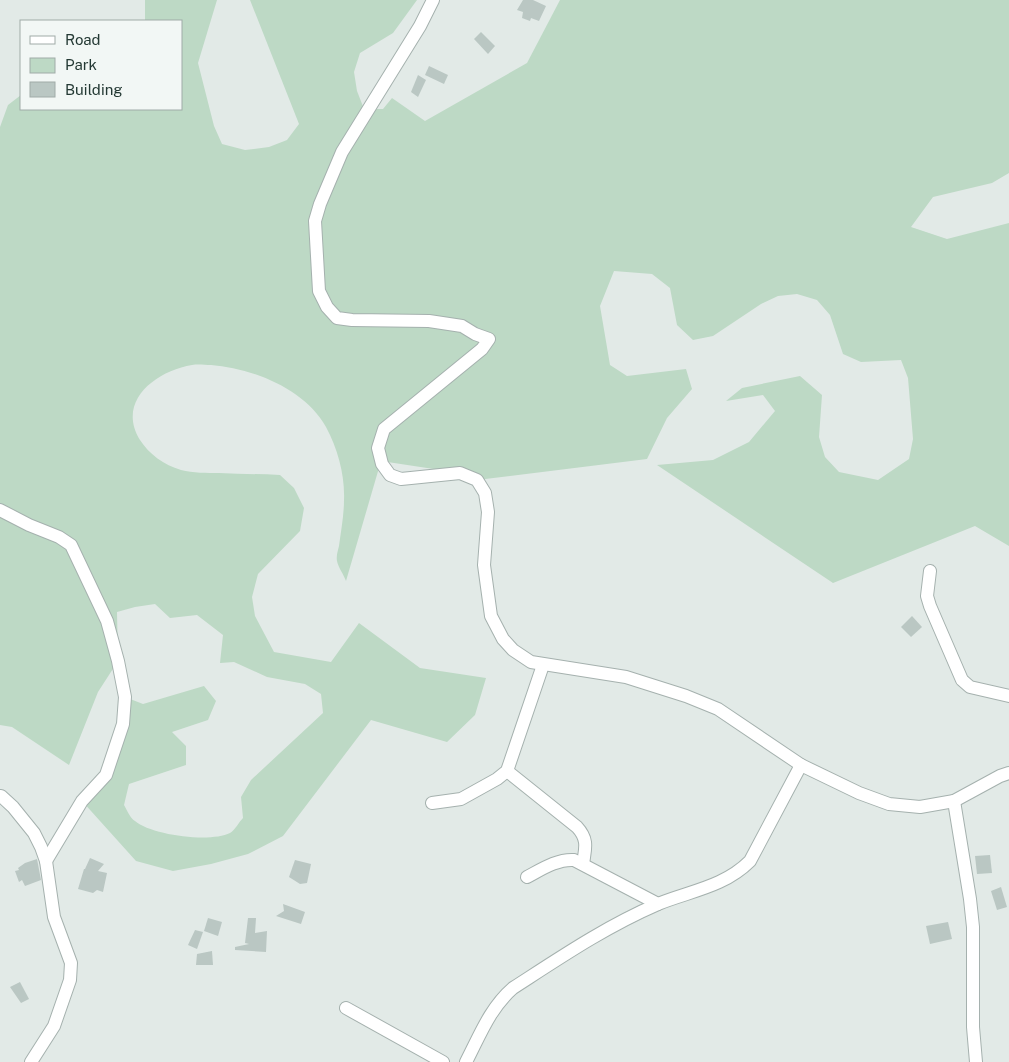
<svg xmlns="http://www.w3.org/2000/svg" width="1009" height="1062" viewBox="0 0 1009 1062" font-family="'Public Sans',sans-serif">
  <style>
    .green { fill: #bdd9c5 }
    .building { fill: #bac7c3 }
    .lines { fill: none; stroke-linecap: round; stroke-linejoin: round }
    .minor-casing { stroke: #a5b1ae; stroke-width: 14 }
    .minor { stroke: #fff; stroke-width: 12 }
  </style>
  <rect width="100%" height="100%" fill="#e2eae7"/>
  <!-- green -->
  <path class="green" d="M145,0H217L198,63L214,126L222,144L245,150L269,147L287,140L299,124L250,0H417L393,33L360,53L354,72L357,91L364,109H383L392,98L425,121L527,63L560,0H1009V173L992,183L933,197L911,227L947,239L1009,223V546L975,526L833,583L657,465L713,460L749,442L775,411L763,395L726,401L742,388L800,376L822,395L819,437L825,457L839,472L878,480L909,459L913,439L908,378L901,360L861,362L843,354L830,315L817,300L797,294L778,296L761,304L713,336L693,340L677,325L670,288L652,274L614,271L600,306L610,365L627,376L686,369L692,389L667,418L647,459L477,480L460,473L381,461L346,581C344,575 338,567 337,561C336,556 338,550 339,546C341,531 344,515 344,500C345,476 338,449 326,427C305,389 252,368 211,365C205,365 198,364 192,365C156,371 116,401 140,440C149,454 164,465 181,470C193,473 207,473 219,473C239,474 259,474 280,475L294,488L304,508L300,531L258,574L252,597L255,616L274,652L331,662L359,623L420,668L486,678L475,715L447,742L371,720L283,836L248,854L211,864L173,871L136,861L82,801L106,775L125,697L143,704L204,686L216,701L208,720L172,732L186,746V765L129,784L124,805C127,810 130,818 135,821C151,835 210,843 230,833C235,830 239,822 243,818L241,797L251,780L323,713L321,694L305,684L267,677L234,662L220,663L223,635L197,615L170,618L155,604L135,607L117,612L118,661L98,692L69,765L12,727L0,725V127L8,105L21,95V109H181V21H145Z"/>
  <!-- building -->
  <g class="building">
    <path d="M523,0H533L546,6L539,21L531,18L530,21L522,18L523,12L517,10Z"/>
    <path d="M481,32L495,46L488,54L474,39Z"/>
    <path d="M429,66L448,75L444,84L425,75Z"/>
    <path d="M418,75L426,80L418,97L411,92Z"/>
    <path d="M912,616L922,627L911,637L901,627Z"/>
    <path d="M990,855L992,873L977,874L975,856Z"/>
    <path d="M90,858L104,864L98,871L107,873L103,892L97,890L93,893L78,889L84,869H85Z"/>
    <path d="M37,859L41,880L25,886L22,880L19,882L15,871L19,870L18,868L25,863Z"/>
    <path d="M295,860L311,864L307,883L300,884L289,877Z"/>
    <path d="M1001,887L1007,907L997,910L991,891Z"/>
    <path d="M283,904L305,912L301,924L276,916L284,911Z"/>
    <path d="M208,918L222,922L218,936L204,931Z"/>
    <path d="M248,918H256L255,933L267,931L266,952L235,950V947L249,944L245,943Z"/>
    <path d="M948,922L952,939L930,944L926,926Z"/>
    <path d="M195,930L203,932L197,949L188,945Z"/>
    <path d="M212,951L213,965H196L197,954Z"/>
    <path d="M20,982L29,999L21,1003L10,987Z"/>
  </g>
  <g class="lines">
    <defs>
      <g id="minor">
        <path d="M433,0L420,26L342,152L320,204L315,221L319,291L327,307L337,318L352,320L429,321L462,326L475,334L489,339L482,349L384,429L378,448L382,464L390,475L401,479L460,473L477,480L485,493L488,512L484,565L491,616L503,639L513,650L531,662L626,677L686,696L718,709L801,765L859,793L889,804L920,807L954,801L1000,776L1009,773"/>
        <path d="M0,510L29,525L59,537L71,545L107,621L118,661L125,697L123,724L106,775L82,801L46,861"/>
        <path d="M930,571L927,596L930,606L962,680L970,687L1009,696"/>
        <path d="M507,771L577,827C589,840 585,849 583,864"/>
        <path d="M1,796L13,807L34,833L41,847L46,861L54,917L71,963L70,980L54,1026L31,1062"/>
        <path d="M954,801L970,899L973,927V1027L976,1062"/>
        <path d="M432,803L461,799L497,779L507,771L543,665"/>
        <path d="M527,877C542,869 557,859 574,860L658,904"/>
        <path d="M346,1008L443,1062"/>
        <path d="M466,1062C480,1035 490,1008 513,988C561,957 605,927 658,904C690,891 724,887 750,861L801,765"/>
      </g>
    </defs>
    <!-- minor casing -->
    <use href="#minor" class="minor-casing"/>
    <!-- minor -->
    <use href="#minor" class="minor"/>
  </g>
  <!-- legend -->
  <rect x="20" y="20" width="162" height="90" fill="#f2f7f5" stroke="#a0aba8"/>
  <rect x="30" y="36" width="25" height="8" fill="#ffffff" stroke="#a0aba8"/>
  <text x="65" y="45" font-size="15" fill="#243934">Road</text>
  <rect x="30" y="58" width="25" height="15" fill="#bdd9c5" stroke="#a0aba8"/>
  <text x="65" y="70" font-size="15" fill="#243934">Park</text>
  <rect x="30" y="82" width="25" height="15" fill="#bac7c3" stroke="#a0aba8"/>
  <text x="65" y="95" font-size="15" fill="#243934">Building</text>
</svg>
